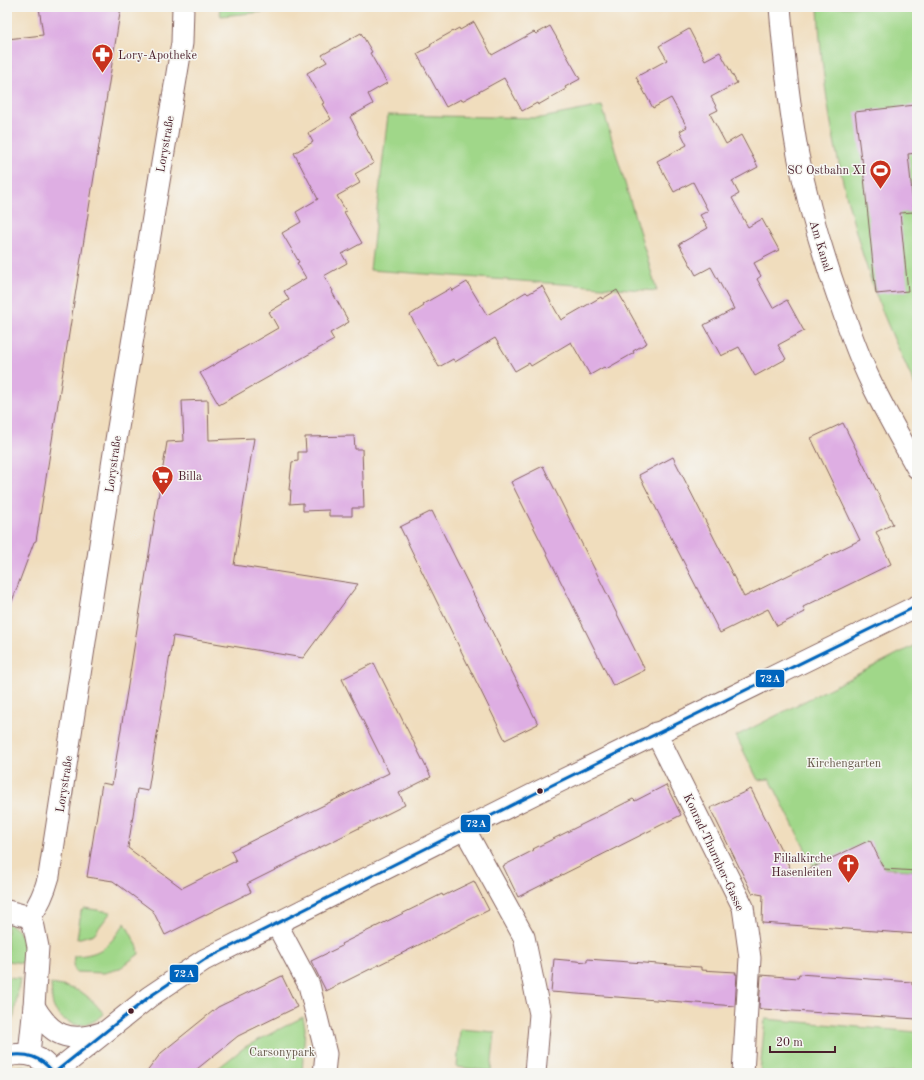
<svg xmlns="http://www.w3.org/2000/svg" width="924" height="1080" viewBox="0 0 924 1080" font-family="'Old Standard TT',serif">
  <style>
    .green { fill: #a0d789; stroke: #757b5a }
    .building { fill: #deaee3 }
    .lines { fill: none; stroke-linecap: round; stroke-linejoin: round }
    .minor-casing { stroke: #84625e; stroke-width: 23 }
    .minor { stroke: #fff; stroke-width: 21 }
    .bus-1-casing { stroke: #f6f6f2; stroke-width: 6 }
    .bus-1 { stroke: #0065bd; stroke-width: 3 }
    .bus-dot { fill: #4a1f2b; stroke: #f6f6f2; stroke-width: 1.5 }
    .labels { text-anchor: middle; stroke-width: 3; stroke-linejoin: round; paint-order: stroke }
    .poi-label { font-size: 12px; fill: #4a1f2b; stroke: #f6f6f2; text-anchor: start }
    .street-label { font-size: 12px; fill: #4a1f2b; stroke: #f6f6f2 }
    .park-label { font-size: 12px; fill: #645647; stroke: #f6f6f2 }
    .line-badge { stroke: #f6f6f2; stroke-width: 1.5 }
    .badge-label { font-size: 11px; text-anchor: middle; font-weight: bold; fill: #fff }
  </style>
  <rect width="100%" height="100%" fill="#f6f6f2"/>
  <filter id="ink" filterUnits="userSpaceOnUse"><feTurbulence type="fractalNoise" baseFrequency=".025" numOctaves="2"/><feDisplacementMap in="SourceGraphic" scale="8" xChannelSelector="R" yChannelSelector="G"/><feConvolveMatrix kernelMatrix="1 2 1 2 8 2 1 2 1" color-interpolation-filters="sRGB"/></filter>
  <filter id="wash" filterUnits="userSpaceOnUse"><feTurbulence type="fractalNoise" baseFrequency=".012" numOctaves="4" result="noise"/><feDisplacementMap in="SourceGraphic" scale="16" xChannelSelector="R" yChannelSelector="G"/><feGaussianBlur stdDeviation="0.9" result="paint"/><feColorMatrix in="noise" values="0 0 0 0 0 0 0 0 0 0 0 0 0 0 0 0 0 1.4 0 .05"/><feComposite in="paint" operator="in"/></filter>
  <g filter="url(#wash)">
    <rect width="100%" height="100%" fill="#f0ddbd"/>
    <!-- green -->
    <g class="green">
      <path d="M219,7H314L221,16Z"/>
      <path d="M818,7H917V390C903,358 887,326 875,292C844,203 822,102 818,7Z"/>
      <path d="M602,106L657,291L370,270L388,115L541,118Z"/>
      <path d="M917,644V871L884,868L870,841L814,867L770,779L758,780L736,736Z"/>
      <path d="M84,908L111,912L94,934L77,939L81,911Z"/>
      <path d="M7,923C26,934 28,944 23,963L7,961Z"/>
      <path d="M125,923L138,947L139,954L119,969L104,973L76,972L73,966L74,956C103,955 109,945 125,923Z"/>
      <path d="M7,977L20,978L14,1016L7,1034Z"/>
      <path d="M51,984C80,989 85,991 104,1014C91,1026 76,1029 62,1018C59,1015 56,1012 54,1008C51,1001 52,992 51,984Z"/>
      <path d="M303,1017L305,1028L302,1073H212L245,1047Z"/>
      <path d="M765,1019L917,1032V1073H760Z"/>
      <path d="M460,1029L495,1032L491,1071L457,1067Z"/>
      <path d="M20,1066L29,1068L37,1073H7V1070Z"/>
    </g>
    <g id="blocks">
      <!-- building -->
      <g class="building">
        <path d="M39,7H121L36,541L34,542L8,612L7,611V39L43,35Z"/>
        <path d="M474,22L492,55L534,32L536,34L550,26L580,79L565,87L566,89L538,105L537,103L522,111L504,78L462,101L461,99L446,107L417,54L431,46L430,44L459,28L460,30Z"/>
        <path d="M689,29L705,60L720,52L737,83L711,97L718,110L710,114L726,144L741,135L758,167L732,181L739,194L732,198L748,227L762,219L779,250L754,263L761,276L757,279L773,308L787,300L804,331L778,345L786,359L755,376L739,347L721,356L704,325L734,309L711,267L696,275L679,244L708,228L700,215L708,211L693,182L674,192L657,161L687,145L680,131L687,127L671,98L653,108L636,77L667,60L659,46Z"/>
        <path d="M361,33L372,52L370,53L387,83L368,94L373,104L350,117L358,132L357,133L374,163L355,174L360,183L337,196L346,211L344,212L362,243L342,254L347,263L324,276L333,291L332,292L349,322L330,333L334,340L219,405L200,373L278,328L269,312L289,300L284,291L306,278L297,263L299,262L282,233L301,222L296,212L318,199L294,153L313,142L308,133L331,119L322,104L324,103L307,73L327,62L322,55Z"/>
        <path d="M915,105L917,128V153L908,154L914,212L900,213L908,291L876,294L862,158L861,159L855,112Z"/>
        <path d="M467,282L487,315L526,292L528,294L542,286L561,320L601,297L602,299L617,290L647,343L633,351L634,353L606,369L604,367L590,375L571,342L531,366L529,363L515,371L495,338L455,362L453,359L439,367L410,315L424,306L423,304L451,288L452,291Z"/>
        <path d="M208,400L209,440L254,438L234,565L358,584L303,658L173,636L148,791L137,789L128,848L182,888L236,861L231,851L389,773L342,679L374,663L431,777L399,793L405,805L247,884L251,892L165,935L153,911L113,881L87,877L102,783L112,785L167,442L184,441L182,401Z"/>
        <path d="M843,423L893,524L876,532L891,564L803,607L805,612L777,626L768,609L720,633L639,475L673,457L744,597L860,540L811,438Z"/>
        <path d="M354,436L355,449H362L364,508H352V516H329V510L303,511V503L290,504L291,490H289L292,462L298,461V452H306L305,437Z"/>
        <path d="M543,466L645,670L613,686L511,482Z"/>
        <path d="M432,511L538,724L505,740L400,527Z"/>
        <path d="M666,785L681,815L518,897L503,866L534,850L533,849L633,799L635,801Z"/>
        <path d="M751,789L794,876L870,840L884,869L917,871V934L762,923L763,895L752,893L710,808Z"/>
        <path d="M474,881L489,910L326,991L311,961L342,946L341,944L442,894L443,896Z"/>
        <path d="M554,959L587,962V959L701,967V970L736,972L735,974H737L735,1006L551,992Z"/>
        <path d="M799,974L912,982V985L917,986V1019L762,1009L759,1008L761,975L798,978Z"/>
        <path d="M282,976L297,1007L238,1036L192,1073H146L161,1053L218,1007Z"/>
      </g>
    </g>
  </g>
  <g filter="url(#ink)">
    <use href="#blocks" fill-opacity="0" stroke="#84625e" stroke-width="1"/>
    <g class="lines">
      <defs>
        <g id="minor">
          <path d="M780,7C784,56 789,106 798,155C808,205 823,255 840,303C849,329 858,355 870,380C884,410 901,439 917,468"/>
          <path d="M656,733L743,907L750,958L743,1073"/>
          <path d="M465,830L524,937L540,1014L535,1073"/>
          <path d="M7,911L30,917"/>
          <path d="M30,917C39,905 45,891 49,876L116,440L182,43L183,7"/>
          <path d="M276,923L309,985L326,1054L324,1073"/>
          <path d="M34,1006C51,1036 69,1043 101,1033"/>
          <path d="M29,1054L34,1006L38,947L34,927L30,917"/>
          <path d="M7,1056C28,1051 41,1056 54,1073"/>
          <path d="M54,1073L149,997L204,960L540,791L917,606"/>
        </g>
      </defs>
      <!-- minor casing -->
      <use href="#minor" class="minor-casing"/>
      <!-- minor -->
      <use href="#minor" class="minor"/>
      <defs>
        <g id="bus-1">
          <path d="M7,1056C27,1052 41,1057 54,1073"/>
          <path d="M54,1073L149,997L204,960L540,791L917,606"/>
        </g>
      </defs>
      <!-- bus-1 casing -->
      <use href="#bus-1" class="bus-1-casing"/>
      <!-- bus-1 -->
      <use href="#bus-1" class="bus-1"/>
    </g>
  </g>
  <!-- icons -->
  <defs>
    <symbol id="pharmacy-pin" viewBox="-11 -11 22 30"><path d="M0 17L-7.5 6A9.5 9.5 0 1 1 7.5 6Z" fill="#c8321e" stroke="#f6f6f2"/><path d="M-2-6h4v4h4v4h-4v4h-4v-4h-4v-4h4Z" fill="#fff"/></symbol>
    <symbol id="stadium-pin" viewBox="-11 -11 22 30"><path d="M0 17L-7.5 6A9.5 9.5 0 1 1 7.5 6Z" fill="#c8321e" stroke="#f6f6f2"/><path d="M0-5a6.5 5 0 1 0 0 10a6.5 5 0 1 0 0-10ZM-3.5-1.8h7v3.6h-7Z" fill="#fff"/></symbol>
    <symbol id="supermarket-pin" viewBox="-11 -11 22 30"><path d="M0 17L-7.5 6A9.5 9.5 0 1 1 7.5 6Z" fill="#c8321e" stroke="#f6f6f2"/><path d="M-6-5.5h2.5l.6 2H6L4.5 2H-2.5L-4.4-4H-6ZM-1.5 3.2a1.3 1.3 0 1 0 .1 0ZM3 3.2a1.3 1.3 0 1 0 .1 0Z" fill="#fff"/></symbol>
    <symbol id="church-pin" viewBox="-11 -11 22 30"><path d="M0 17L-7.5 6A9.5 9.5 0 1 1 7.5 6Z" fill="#c8321e" stroke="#f6f6f2"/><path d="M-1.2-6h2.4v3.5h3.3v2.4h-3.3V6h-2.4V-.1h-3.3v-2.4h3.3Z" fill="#fff"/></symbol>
  </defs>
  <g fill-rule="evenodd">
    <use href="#pharmacy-pin" x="90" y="42" width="25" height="34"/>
    <use href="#stadium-pin" x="868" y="158" width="25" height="34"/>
    <use href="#supermarket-pin" x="150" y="464" width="25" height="34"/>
    <use href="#church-pin" x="836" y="852" width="25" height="34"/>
  </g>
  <!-- markers -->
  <g class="bus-dot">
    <circle cx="540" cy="791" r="3.5"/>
    <circle cx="131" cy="1011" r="3.5"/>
  </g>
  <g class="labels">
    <!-- poi labels -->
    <g class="poi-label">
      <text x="118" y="59">Lory-Apotheke</text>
      <text x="866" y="174" text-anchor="end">SC Ostbahn XI</text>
      <text x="178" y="480">Billa</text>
      <text x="832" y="862" text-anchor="end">Filialkirche<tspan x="832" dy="14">Hasenleiten</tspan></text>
    </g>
    <!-- street labels -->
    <g class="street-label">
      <text transform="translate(165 144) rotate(-80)" y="4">Lorystraße</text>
      <text transform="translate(821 246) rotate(73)" y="4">Am Kanal</text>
      <text transform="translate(113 464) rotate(-82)" y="4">Lorystraße</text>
      <text transform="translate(64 784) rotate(-81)" y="4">Lorystraße</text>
      <text transform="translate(714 852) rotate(65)" y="4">Konrad-Thurnher-Gasse</text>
    </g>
    <!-- park labels -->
    <g class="park-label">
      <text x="844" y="767">Kirchengarten</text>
      <text x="282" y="1056">Carsonypark</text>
    </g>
  </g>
  <g class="line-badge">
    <rect x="755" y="669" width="30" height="19" rx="4" fill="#0065bd"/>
    <rect x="460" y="814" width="31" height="19" rx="4" fill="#0065bd"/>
    <rect x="169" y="964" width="30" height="19" rx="4" fill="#0065bd"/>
  </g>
  <g class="badge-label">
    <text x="770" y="682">72A</text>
    <text x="476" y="827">72A</text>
    <text x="184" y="977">72A</text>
  </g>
  <!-- margin -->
  <rect width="924" height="1080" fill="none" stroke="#f6f6f2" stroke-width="24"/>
  <!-- scale -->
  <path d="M770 1046v6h65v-6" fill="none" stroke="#4a1f2b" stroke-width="2"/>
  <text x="776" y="1046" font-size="12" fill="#4a1f2b" stroke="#f6f6f2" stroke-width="3" paint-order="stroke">20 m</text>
</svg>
